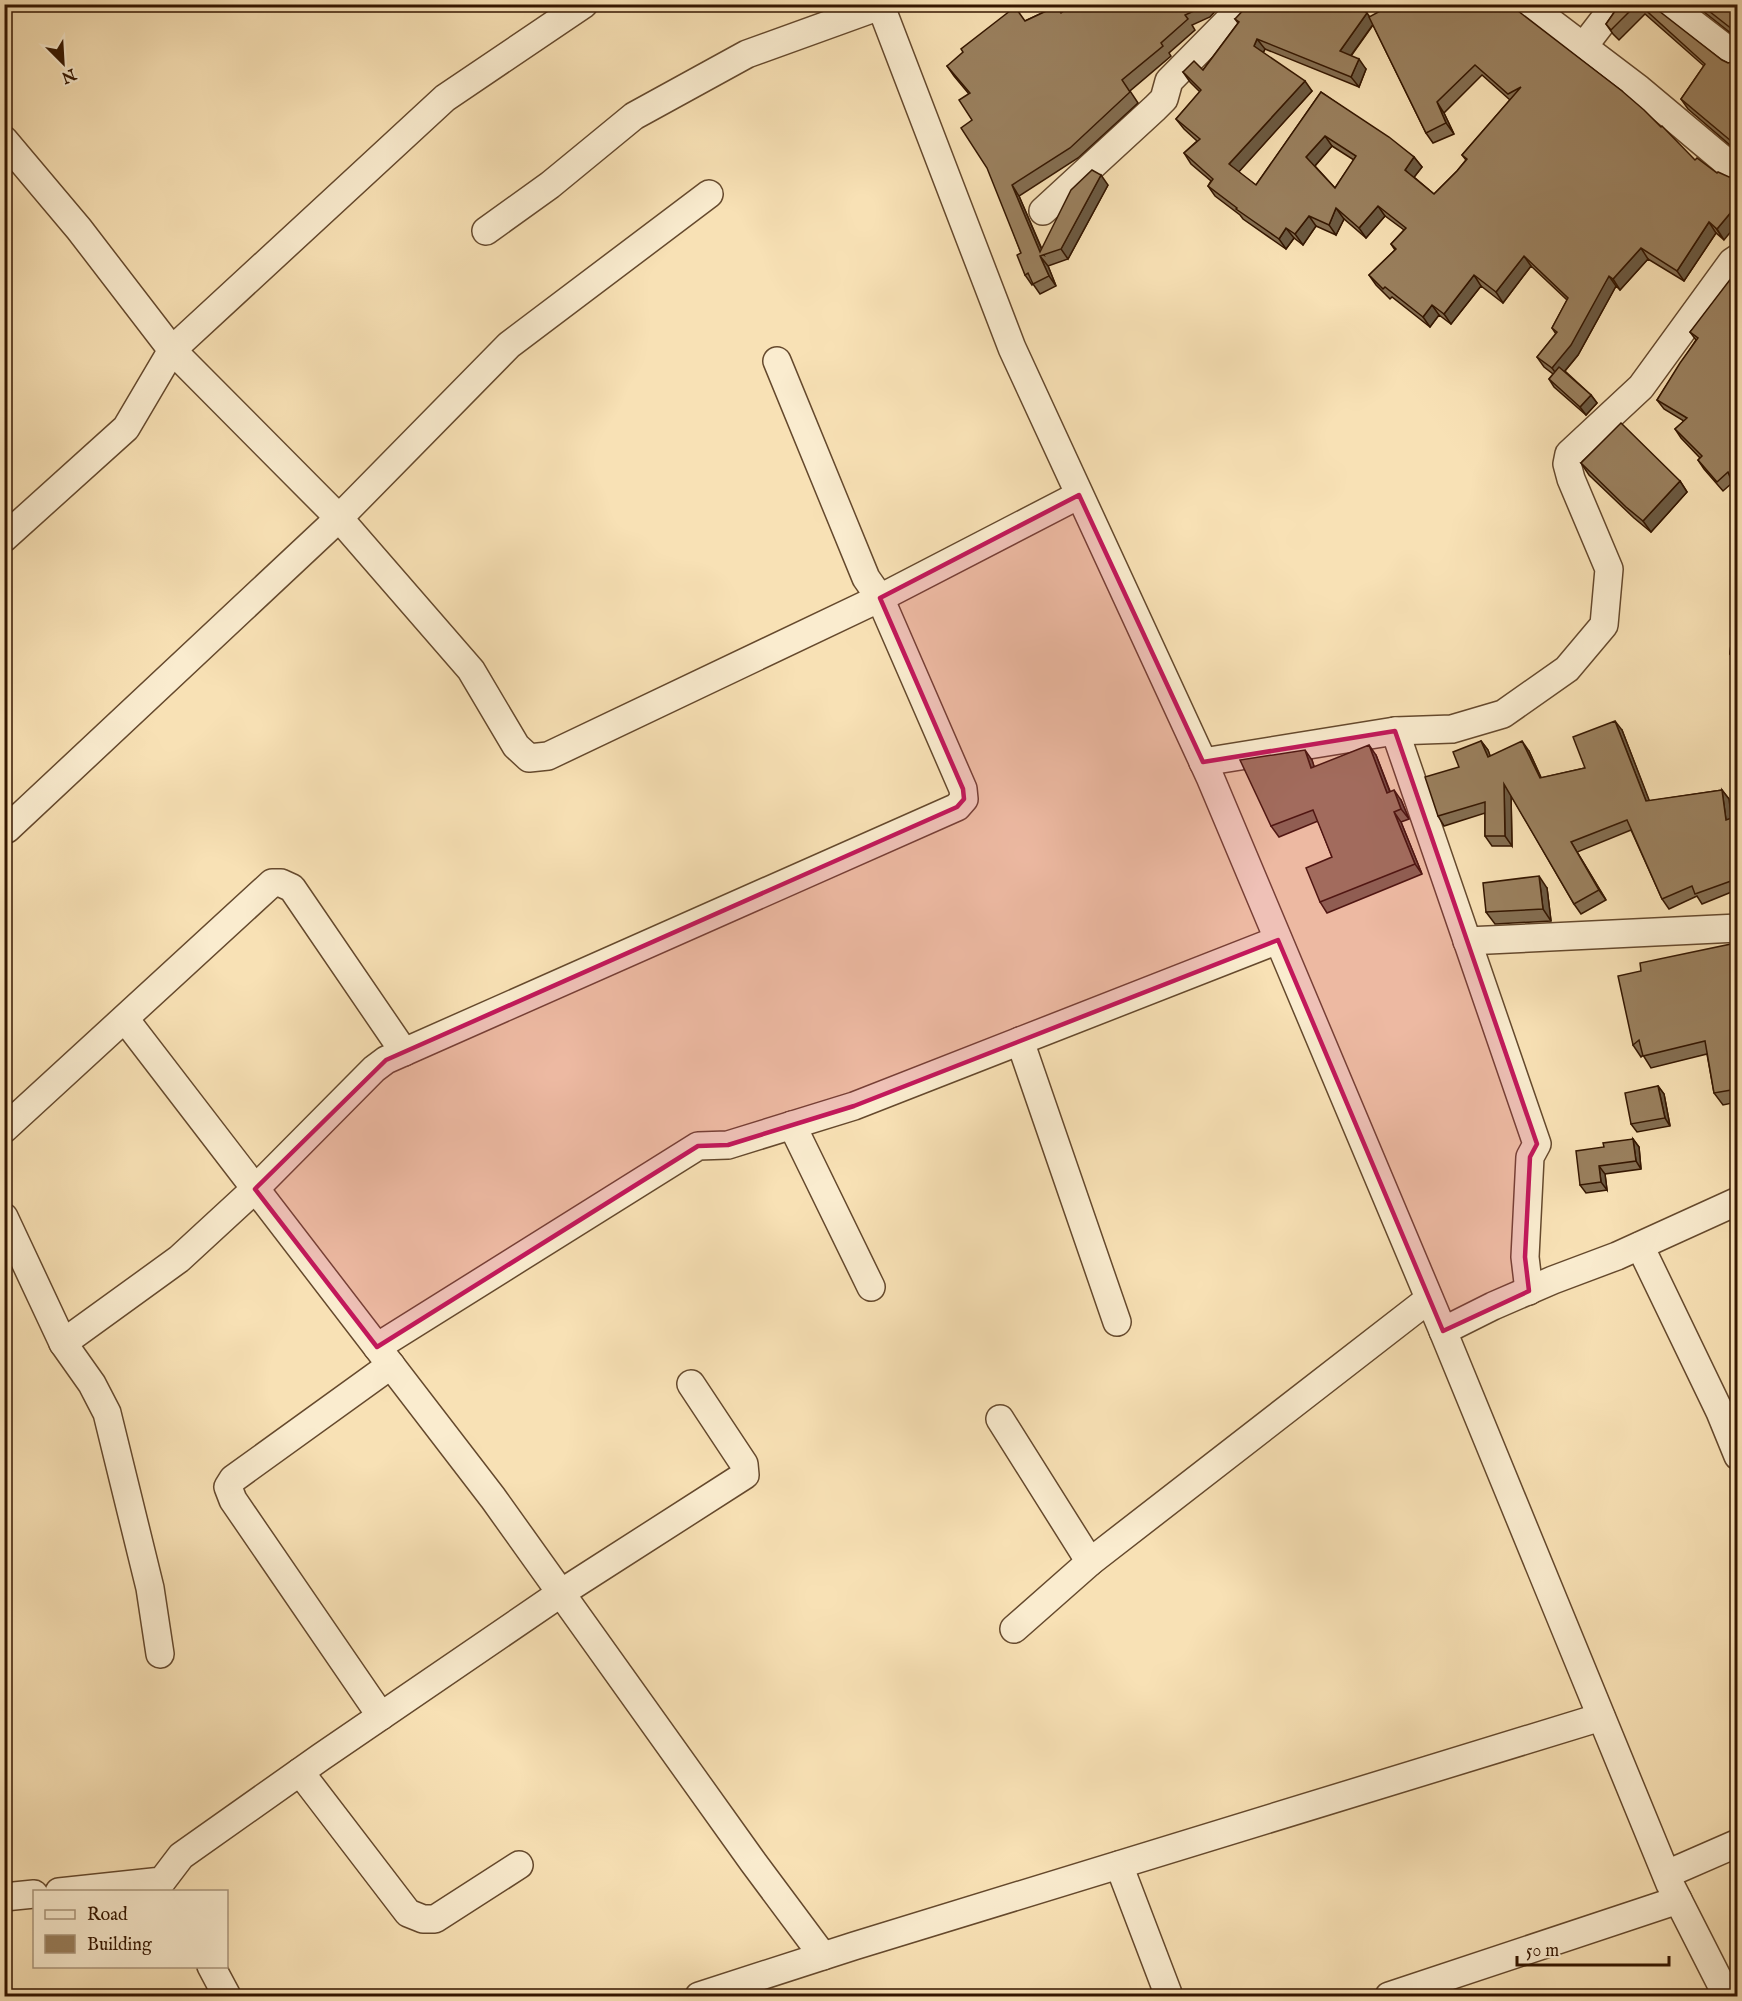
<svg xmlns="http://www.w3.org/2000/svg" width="1742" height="2001" viewBox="0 0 1742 2001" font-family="'IM FELL English',serif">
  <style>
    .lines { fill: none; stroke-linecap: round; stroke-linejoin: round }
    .minor-casing { stroke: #65492d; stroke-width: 30 }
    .minor { stroke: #faeccf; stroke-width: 27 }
    .wall { fill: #846e51; stroke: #341600; stroke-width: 1.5; fill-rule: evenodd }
    .shaded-wall { fill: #6c5a42; stroke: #341600; stroke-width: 1.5 }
    .building { fill: #9a805e; stroke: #341600; stroke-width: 1.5; fill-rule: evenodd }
    .marked { fill: #c2185b; fill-opacity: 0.2; stroke: #c2185b; stroke-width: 4.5; stroke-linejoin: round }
  </style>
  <rect width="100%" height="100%" fill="#f8e1b5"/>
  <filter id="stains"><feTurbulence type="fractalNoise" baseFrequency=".00333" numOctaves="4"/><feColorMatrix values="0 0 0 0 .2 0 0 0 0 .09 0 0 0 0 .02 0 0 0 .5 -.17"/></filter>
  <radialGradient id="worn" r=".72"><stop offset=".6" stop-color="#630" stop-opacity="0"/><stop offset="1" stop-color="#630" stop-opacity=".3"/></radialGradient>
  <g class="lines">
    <defs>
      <g id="minor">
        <path d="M880,4L1012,348L1210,777L1443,1331L1670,1884L1727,1996"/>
        <path d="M1527,4L1639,89L1738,172"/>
        <path d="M1668,4L1738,58"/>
        <path d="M1583,47L1616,4"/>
        <path d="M4,140L79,229L172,350L339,518L471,670L516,746L529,758L548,756L880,598L1079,495"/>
        <path d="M1043,211L1155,108L1164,99L1169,81L1245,4"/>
        <path d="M486,231L550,185L634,116L747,54L880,6"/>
        <path d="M4,538L126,428L172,350L445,98L584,4"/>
        <path d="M1395,731L1537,1144L1530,1157L1525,1257L1529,1291"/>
        <path d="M1203,762L1395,731L1452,729L1503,714L1567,669L1604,625L1609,569L1571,479L1567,464L1569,454L1641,387L1732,262L1738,258"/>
        <path d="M7,829L339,518L509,345L709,194"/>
        <path d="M1467,941L1738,928"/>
        <path d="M125,1019L493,1498L753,1862L823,1956"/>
        <path d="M1020,1041L1117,1322"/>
        <path d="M792,1125L871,1287"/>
        <path d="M4,1129L272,883H281L292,888L404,1052"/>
        <path d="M4,1217L63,1343L92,1384L107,1413L150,1588L160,1654"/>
        <path d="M1640,1246L1720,1412L1738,1456"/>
        <path d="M1443,1331L1493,1306L1553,1280L1617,1256L1738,1201"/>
        <path d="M63,1343L179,1259L255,1189L374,1069L386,1060L957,807L964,799L963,789L880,598L866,578L777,361"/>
        <path d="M377,1347L698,1146L728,1145L854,1106L1278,940"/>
        <path d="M1000,1419L1090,1562"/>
        <path d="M1014,1629L1090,1562L1429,1299"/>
        <path d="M381,1716L233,1500L228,1487L233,1479L391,1365"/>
        <path d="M300,1772L408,1913L423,1919H435L519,1865"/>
        <path d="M1119,1865L1169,1996"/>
        <path d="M1667,1874L1738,1843"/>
        <path d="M59,1892L162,1881L181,1856L321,1757L561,1593L745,1475L744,1464L691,1384"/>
        <path d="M4,1897L34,1894"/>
        <path d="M211,1966L227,1996"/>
        <path d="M699,1996L854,1946L1601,1717"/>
        <path d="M1389,1996L1678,1900"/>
      </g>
    </defs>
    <!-- minor casing -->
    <use href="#minor" class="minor-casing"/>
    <!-- minor -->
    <use href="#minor" class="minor"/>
  </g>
  <!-- wall -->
  <g class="wall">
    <path d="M1074,4H1222L1210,17L1192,25L1195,30L1169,53L1171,56L1130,91L1138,103L1078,158L1019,196L1042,249L1108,185L1068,259L1048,266L1056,286L1040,294L1033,284L1032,285L1025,275L1021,253L972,120L969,94L954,76L947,66L1025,21L1057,6L1062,12Z"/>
    <path d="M1512,4V8L1622,91L1724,240L1716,233L1684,281L1648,259L1620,290L1616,286L1578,355L1565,371L1591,395L1597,403L1586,415L1554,387L1549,379L1553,374L1544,367L1537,357L1556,334L1552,328L1567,300L1531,266L1503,303L1481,286L1451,324L1439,315L1430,327L1392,297L1390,299L1376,285L1369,275L1395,250L1391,244L1404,230L1385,216L1366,238L1344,219L1336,235L1316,226L1303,245L1294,238L1286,249L1243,219L1240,215L1215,196L1208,186L1211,181L1191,164L1184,153L1197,141L1184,129L1176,119L1200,92L1190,82L1183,72L1203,70L1238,23L1235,19L1369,17ZM1373,25L1426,133L1433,143L1454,134L1444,113L1482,75L1510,100L1462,155L1466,160L1457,171L1434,194L1414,177L1422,167L1414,157L1321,92L1256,185L1238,172L1312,91L1263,53L1265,49L1359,87L1366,69L1351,56ZM1332,146L1354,160L1335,188L1315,166Z"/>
    <path d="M1620,4H1653V8L1722,60L1728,63L1737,61V151L1688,109L1681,99L1704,66L1645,14L1619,40L1613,34L1606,24Z"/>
    <path d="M1694,4H1737V38Z"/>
    <path d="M1737,281V490L1732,483L1723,491L1704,469L1698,460L1700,458L1681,438L1675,429L1684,421L1664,409L1657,400L1696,340L1690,332Z"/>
    <path d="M1581,463L1680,481L1687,492L1651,532L1634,518L1589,475Z"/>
    <path d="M1737,582V664L1730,654Z"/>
    <path d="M1622,730L1649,801L1722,790L1729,799L1731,819L1737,816V896L1734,891L1702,904L1697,896L1669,909L1662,899L1631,830L1577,852L1606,900L1581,914L1574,904L1511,795L1512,846H1492L1485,836V813L1444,826L1438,816L1459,767L1481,741L1488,750L1490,756L1529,751L1541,778L1585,768Z"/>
    <path d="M1376,755L1390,791L1401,800L1409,819L1401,822L1422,874L1327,913L1320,902L1332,857L1318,821L1279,837L1271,826L1312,760L1314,767Z"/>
    <path d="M1547,888L1551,921L1495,924L1486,912Z"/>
    <path d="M1737,945V1102L1723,1105L1714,1093L1707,1054L1651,1068L1643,1055L1641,1057L1633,1045L1641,971Z"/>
    <path d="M1658,1086L1664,1094L1670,1126L1637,1132L1631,1124Z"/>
    <path d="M1633,1139L1639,1147L1641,1169L1605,1174L1607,1190L1586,1193L1580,1185L1604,1147Z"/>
  </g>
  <!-- shaded-wall -->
  <g class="shaded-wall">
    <path d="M1557,4H1566L1561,10Z"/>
    <path d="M1367,13L1374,23L1347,61L1340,51Z"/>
    <path d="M1257,39L1265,49L1261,57L1254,46Z"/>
    <path d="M1359,59L1366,69L1359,87L1351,77Z"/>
    <path d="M1305,81L1312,91L1236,175L1229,164Z"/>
    <path d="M1437,102L1444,113L1454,134L1446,123Z"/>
    <path d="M1325,136L1332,146L1313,168L1306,157Z"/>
    <path d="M1414,157L1422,167L1412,180L1405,170Z"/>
    <path d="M1101,175L1108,185L1068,259L1061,249Z"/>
    <path d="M1012,185L1019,196L1044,255L1040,252Z"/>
    <path d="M1737,205V224L1724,240L1717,229Z"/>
    <path d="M1378,206L1385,216L1366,238L1359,228Z"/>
    <path d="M1336,208L1344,219L1336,235L1329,225Z"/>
    <path d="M1309,216L1316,226L1303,245L1295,234Z"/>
    <path d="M1709,222L1716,233L1684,281L1677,271Z"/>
    <path d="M1286,228L1294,238L1286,249L1279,239Z"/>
    <path d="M1641,248L1648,259L1620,290L1613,279Z"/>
    <path d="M1040,256L1048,266L1056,286L1049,276Z"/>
    <path d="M1524,256L1531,266L1503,303L1496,292Z"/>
    <path d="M1474,275L1481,286L1451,324L1444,314Z"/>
    <path d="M1609,276L1616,286L1578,355L1559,378L1552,368Z"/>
    <path d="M1432,305L1439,315L1430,327L1423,317Z"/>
    <path d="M1591,395L1597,403L1586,415L1580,407Z"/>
    <path d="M1680,481L1687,492L1651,532L1643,521Z"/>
    <path d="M1615,721L1622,730L1653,810L1646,801Z"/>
    <path d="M1481,741L1488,750L1494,766L1488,757Z"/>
    <path d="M1522,741L1529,751L1546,788L1540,778Z"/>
    <path d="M1369,745L1376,755L1394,803L1387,793Z"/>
    <path d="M1305,750L1312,760L1318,778L1311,768Z"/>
    <path d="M1504,784L1511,793L1512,846L1505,836Z"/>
    <path d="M1394,790L1401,800L1409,819L1401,809Z"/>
    <path d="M1722,790L1729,799L1733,830L1726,820Z"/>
    <path d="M1394,812L1401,822L1422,874L1415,864Z"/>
    <path d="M1571,842L1577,852L1606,900L1599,890Z"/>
    <path d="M1539,876L1547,888L1551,921L1543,909Z"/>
    <path d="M1658,1086L1664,1094L1670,1126L1665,1118Z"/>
    <path d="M1633,1139L1639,1147L1641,1169L1636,1161Z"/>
    <path d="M1599,1166L1605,1174L1607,1190L1601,1182Z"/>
  </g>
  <!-- building -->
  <g class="building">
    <path d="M1074,4H1205L1203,7L1185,15L1188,19L1161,43L1163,46L1122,80L1130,92L1070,148L1012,185L1040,252L1071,190L1092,170L1101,175L1061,249L1040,256L1049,276L1033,284L1028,273L1025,275L1017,255L1021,253L987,168L961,128L972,120L959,100L970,93L947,66L963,52L961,49L1015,7L1025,21L1057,6L1061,13Z"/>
    <path d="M1249,4H1354L1367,13L1340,51L1359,59L1351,77L1257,39L1254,46L1305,81L1229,164L1256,185L1321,92L1389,137L1414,157L1405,170L1434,194L1457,171L1467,159L1462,155L1521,87L1508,94L1475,65L1437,102L1446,123L1426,133L1369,17L1393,4H1509L1622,91L1644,110L1661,127L1662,126L1695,160L1697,158L1717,173L1718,172L1729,177L1737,176V205L1717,229L1709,222L1677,271L1641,248L1613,279L1609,276L1571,345L1552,368L1537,357L1557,332L1552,328L1568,298L1524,256L1496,292L1474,275L1444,314L1432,305L1423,317L1385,287L1383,289L1369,275L1396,249L1391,244L1406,228L1378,206L1359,228L1336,208L1329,225L1309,216L1295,234L1286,228L1279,239L1236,209L1237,208L1208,186L1213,179L1184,153L1200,139L1176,119L1201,90L1183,72L1194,61L1203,70L1239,22L1235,19ZM1325,136L1356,156L1335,188L1306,157Z"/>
    <path d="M1620,4H1637L1611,30L1606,24Z"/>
    <path d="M1639,4H1650L1722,60L1728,63L1737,61V146L1681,99L1705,64Z"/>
    <path d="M1700,4H1737V33Z"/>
    <path d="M1732,277L1737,281V477L1732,482L1728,472L1717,482L1698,460L1702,456L1675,429L1687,418L1657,400L1680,363L1698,338L1690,332Z"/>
    <path d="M1559,367L1591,395L1580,407L1549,379Z"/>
    <path d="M1621,423L1680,481L1643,521L1626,507L1581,463Z"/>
    <path d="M1737,582V654H1730Z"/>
    <path d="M1615,721L1646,801L1722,790L1726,820L1737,816V891L1735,892L1731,881L1695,894L1692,886L1662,899L1627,820L1571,842L1599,890L1574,904L1504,784L1505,836H1485V802L1438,816L1425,777L1459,767L1453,752L1481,741L1488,757L1522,741L1540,778L1585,768L1573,737Z"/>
    <path d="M1369,745L1387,793L1394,790L1401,809L1394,812L1415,864L1320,902L1306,868L1332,857L1313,810L1271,826L1240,760L1305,750L1311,768Z"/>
    <path d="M1539,876L1543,909L1486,912L1483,883Z"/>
    <path d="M1736,943L1737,949V1089L1714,1093L1705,1041L1643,1056L1639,1040L1633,1045L1618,976L1641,971L1640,963Z"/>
    <path d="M1658,1086L1665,1118L1631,1124L1625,1093Z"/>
    <path d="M1633,1139L1636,1161L1599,1166L1601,1182L1580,1185L1576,1151L1604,1147L1603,1143Z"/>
  </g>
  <!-- marked area -->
  <path class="marked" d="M1079,495L1203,762L1395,731L1537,1144L1530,1157L1525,1257L1529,1291L1443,1331L1278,940L854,1106L728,1145L698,1146L377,1347L255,1189L386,1060L957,807L964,799L963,789L880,598Z"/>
  <!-- margin -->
  <rect width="1742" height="2001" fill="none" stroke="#f8e1b5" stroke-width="24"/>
  <rect x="6" y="6" width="1730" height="1989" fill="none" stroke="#341600" stroke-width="3"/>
  <rect x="12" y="12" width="1718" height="1977" fill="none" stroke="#341600" stroke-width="1.5"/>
  <!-- legend -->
  <rect x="33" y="1890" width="195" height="78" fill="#faeccf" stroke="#ab967c" stroke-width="1.5"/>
  <rect x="45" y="1910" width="30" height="9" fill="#faeccf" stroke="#ab967c" stroke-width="1.5"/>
  <text x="87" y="1920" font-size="18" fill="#341600">Road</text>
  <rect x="45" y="1935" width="30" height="18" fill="#9a805e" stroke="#ab967c" stroke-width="1.5"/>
  <text x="87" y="1950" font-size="18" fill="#341600">Building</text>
  <!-- north arrow -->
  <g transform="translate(63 63) rotate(156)" stroke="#faeccf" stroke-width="4.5" paint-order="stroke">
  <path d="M0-4.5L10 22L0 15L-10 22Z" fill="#341600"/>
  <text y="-9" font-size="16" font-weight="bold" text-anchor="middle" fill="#341600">N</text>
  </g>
  <!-- scale -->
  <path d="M1517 1956v9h152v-9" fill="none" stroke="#341600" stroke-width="3"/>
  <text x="1526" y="1956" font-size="18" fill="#341600" stroke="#faeccf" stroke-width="4.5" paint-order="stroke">50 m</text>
  <rect width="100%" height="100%" filter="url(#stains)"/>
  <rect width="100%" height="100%" fill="url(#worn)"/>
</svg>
